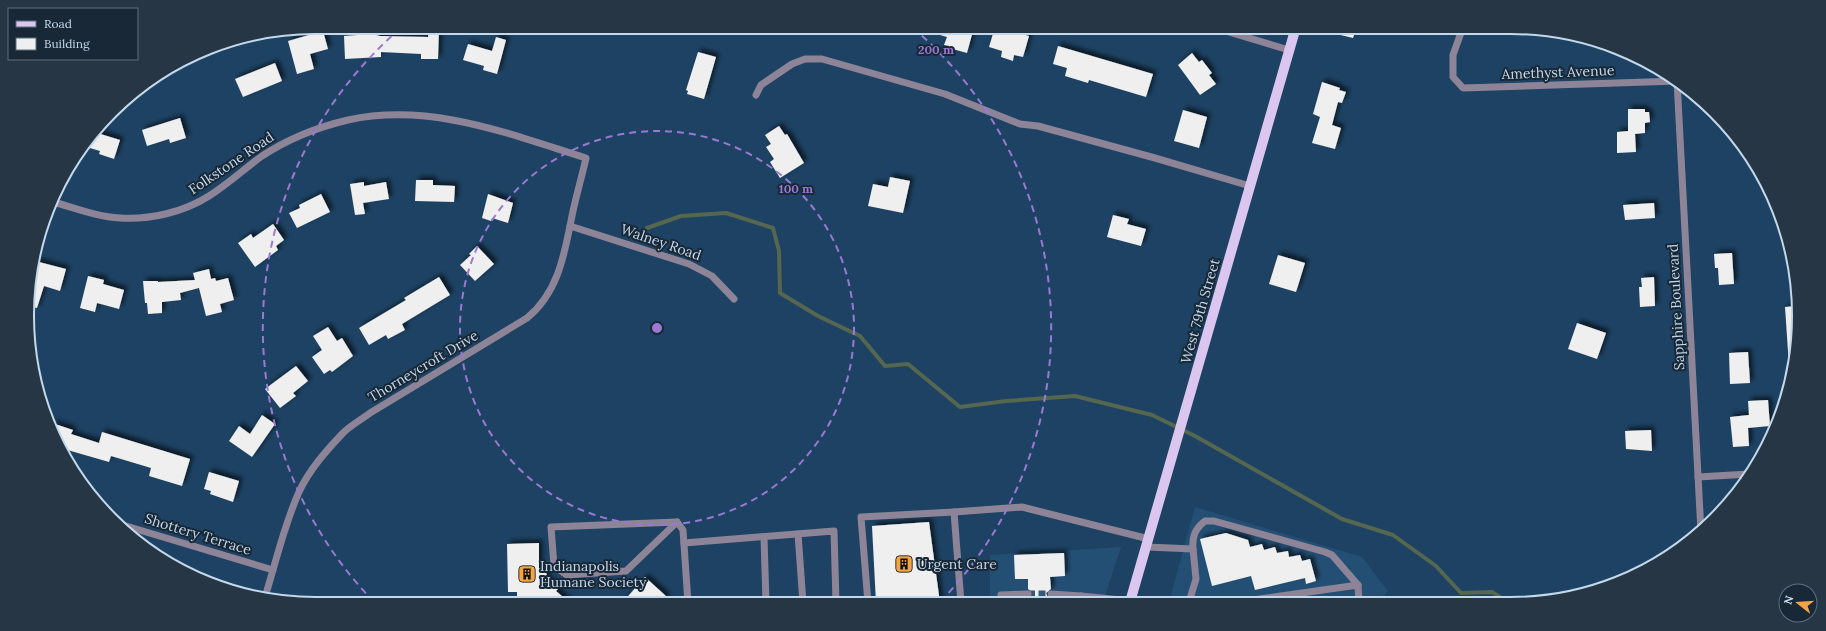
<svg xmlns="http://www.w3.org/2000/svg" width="1826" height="631" viewBox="0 0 1826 631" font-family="Lora,serif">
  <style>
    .built { fill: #244f74 }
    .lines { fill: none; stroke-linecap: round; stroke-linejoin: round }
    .stream { stroke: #566750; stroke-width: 4 }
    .building { fill: #efefef; filter: url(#shadow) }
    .minor-tunnel { stroke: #365877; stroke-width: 7; stroke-dasharray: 7 3.5; stroke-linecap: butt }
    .minor { stroke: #8e8498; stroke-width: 7 }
    .major { stroke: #dbc6ef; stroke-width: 10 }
    .ring { fill: none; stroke: #9b79d3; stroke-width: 2; stroke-dasharray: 7 5 }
    .labels { text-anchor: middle; stroke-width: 4; stroke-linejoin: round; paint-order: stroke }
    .street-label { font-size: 14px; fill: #c3d8eb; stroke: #182837 }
    .poi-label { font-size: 14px; fill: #c3d8eb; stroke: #182837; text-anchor: start }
    .rim { fill: none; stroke: #c3d8eb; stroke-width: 2 }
    .centre { fill: #9b79d3; stroke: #182837; stroke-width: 2 }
    .ring-label { font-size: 12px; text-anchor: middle; font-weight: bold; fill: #9b79d3; stroke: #182837; stroke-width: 4; stroke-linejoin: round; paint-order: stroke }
  </style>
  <defs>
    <filter id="shadow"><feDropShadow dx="3.5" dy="-3.5" stdDeviation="2" flood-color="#0009"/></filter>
  </defs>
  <rect width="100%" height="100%" fill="#1d4263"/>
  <!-- built -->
  <g class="built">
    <path d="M1195,507L1362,557L1388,591L1379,600L1368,602H1169Z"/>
    <path d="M1121,547L1103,602L990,603V555Z"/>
  </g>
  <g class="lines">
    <!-- stream -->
    <path class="stream" d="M647,228L681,216L726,213L773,228L779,251L780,293L818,316L860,336L885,366L908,364L960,407L1006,401L1075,396L1152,415L1195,436L1342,519L1393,535L1436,566L1461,593L1492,592L1508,602"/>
  </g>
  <!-- building -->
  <g class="building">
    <path d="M923,27H974L967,53L949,48V46L944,45L947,37L923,30Z"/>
    <path d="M995,27L1029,36L1023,57L1014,55L1013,61L1001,57L1002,51L989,47Z"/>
    <path d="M1324,27H1357L1353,38L1324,31Z"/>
    <path d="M376,28V35L380,36L428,37L429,29H439L438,59H421V54L381,52V57L345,59L344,36L358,35L357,29Z"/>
    <path d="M323,31L328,49L310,54L314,69L297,74L288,41Z"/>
    <path d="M496,37L506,40L497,74L483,70L484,66L463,60L468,44L492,51Z"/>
    <path d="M1058,46L1153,74L1146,97L1089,80L1088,83L1065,76L1067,68L1053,64Z"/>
    <path d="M698,52L716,57L704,99L687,94L688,91L686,90Z"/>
    <path d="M1192,53L1199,62L1202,60L1212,73L1209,75L1216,84L1200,95L1178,65Z"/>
    <path d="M275,63L282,81L243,97L235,79Z"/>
    <path d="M1322,82L1340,88L1339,90L1346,92L1342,103L1338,102L1332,125L1341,128L1335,149L1312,143L1320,117L1313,114Z"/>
    <path d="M1628,109H1645V112H1649L1650,122L1645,123V133L1635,134L1636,152L1617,153V132L1628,131Z"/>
    <path d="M1183,110L1207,117L1199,148L1174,141Z"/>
    <path d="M180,118L186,138L170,143L169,139L147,146L142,130Z"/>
    <path d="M779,126L785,135L787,134L804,163L780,178L770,162L774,159L766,147L771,144L765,135Z"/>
    <path d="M94,132L120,140L114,159L99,154L100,151L83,146Z"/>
    <path d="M890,177L910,181L903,213L868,206L873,184L888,187Z"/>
    <path d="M416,180H433V185L455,186L454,202L415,201Z"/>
    <path d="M364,182V186L386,182L389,199L363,203L365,214L355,215L350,184Z"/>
    <path d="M321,194L330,212L297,228L289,213L300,208L299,205Z"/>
    <path d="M488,194L513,203L508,223L492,218L491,221L482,218Z"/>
    <path d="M1654,203L1655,218L1625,220L1623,205Z"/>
    <path d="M1113,215L1129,219L1127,224L1146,229L1141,246L1107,237Z"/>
    <path d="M273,224L284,240L276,246L278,250L255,267L238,243L251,234L253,238Z"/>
    <path d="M477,246L494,264L475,281L460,265L471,255L469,254Z"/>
    <path d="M1732,253L1734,284L1719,285L1718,268H1715L1714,254Z"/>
    <path d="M1278,255L1305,263L1296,292L1269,284Z"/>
    <path d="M35,261L66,269L60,291L44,286L37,308L29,306L34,283L29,282V278Z"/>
    <path d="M209,269L211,279L215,278L216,281L228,278L234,300L220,304L222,312L206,316L199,288L180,293L181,300L162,302V313L148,314L147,303H145L143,281H158V282L195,280L193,273Z"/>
    <path d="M88,276L104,280L103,284L124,290L119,309L97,303L95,312L80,308Z"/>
    <path d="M439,277L450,295L402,324L405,330L388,339L386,335L369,345L359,328L406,300L404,298Z"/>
    <path d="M1654,277L1655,306L1640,307L1639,287H1642L1641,278Z"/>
    <path d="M1797,306L1798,334L1793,366H1789L1785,307Z"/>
    <path d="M1577,323L1606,333L1597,359L1568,349Z"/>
    <path d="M328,327L337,341L342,338L353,356L332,372L330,370L324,374L312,357L322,350L313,336Z"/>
    <path d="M1748,352L1750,383L1730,384L1729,353Z"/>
    <path d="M296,366L308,381L293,393L296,396L280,408L265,389Z"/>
    <path d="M1768,400L1770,426L1748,428L1749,446L1733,447L1730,417L1749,415L1748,401Z"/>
    <path d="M262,415L275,424L252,457L229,441L239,426L250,434Z"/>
    <path d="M52,423L73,430L71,434L99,443L102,432L190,459L182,486L149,476L151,468L111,456L109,462L64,449Z"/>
    <path d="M1651,430L1652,451L1626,449L1625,431Z"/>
    <path d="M209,472L239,481L233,502L210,494L211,491L204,489Z"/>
    <path d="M929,522L940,603H876L872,526Z"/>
    <path d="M1226,533L1248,540L1250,547L1262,544L1264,550L1275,547L1277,553L1288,551L1289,557L1300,555L1302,561L1310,559L1316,581L1306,584L1305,578L1255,590L1251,576L1212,586L1200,539Z"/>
    <path d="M539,543V568L547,574L545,577L558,589L556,591L570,603L527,604V598H517V592H508L507,544Z"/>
    <path d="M1064,553L1065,576L1050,577L1051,589L1046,593L1048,598L1051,599V603H1029L1028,599L1033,596L1032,592L1028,589V579H1015L1014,555Z"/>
    <path d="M645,577L667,597L661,603H622Z"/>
  </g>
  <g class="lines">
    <!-- minor-tunnel -->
    <path class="minor-tunnel" d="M1028,594H1051"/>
    <!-- minor -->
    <g class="minor">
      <path d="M1212,27L1289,50"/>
      <path d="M1463,27L1453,55V77L1463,88L1678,81"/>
      <path d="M629,28L630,27"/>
      <path d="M1677,81L1701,532"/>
      <path d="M756,95L761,85L792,64L805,59H822L945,94L1020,124L1038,126L1155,158L1250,186"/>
      <path d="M53,202C75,208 97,217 120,218C150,220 184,212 209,196C228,184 244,169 262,156C288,139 318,127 348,120C430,102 509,134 586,158C582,176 577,193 573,211C565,250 560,291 527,318L370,413C361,420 351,425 343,433C326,451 309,470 299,492C284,525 276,562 265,597"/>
      <path d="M570,226L689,264L712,276L734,299"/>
      <path d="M1698,477L1749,474"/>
      <path d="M677,522L626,571L567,575L554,566L551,527Z"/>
      <path d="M677,522L683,530L688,603"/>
      <path d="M116,523L273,570"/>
      <path d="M798,534L803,603"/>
      <path d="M764,537L766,603"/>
      <path d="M684,543L834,531L836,603"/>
      <path d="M1147,547L1193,549L1196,579L1189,602"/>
      <path d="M1193,549C1192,536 1195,529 1205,521H1214L1325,552L1332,555L1358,585"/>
      <path d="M1051,594L1081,596"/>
      <path d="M1081,602V596L1131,601"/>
      <path d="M1238,602L1358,585L1359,602"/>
      <path d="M868,603L861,517L954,512"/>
      <path d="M961,603L954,512L1022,507L1149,539"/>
      <path d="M1002,603L1001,595L1028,594"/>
    </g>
    <!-- major -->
    <path class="major" d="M1130,602L1296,27"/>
  </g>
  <!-- distance rings -->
  <g class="ring">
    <circle cx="657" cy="328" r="197"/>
    <path d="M374 602A394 394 0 0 1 401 28M913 28A394 394 0 0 1 940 602"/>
  </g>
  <!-- icons -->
  <defs>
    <symbol id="building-square" viewBox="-11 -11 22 22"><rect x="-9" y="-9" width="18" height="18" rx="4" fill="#f4a443" stroke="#182837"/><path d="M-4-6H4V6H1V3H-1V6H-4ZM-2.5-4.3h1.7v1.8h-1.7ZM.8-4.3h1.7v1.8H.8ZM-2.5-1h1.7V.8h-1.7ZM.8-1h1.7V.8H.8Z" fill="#111"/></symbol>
  </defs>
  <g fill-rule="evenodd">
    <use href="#building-square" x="894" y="554" width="20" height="20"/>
    <use href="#building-square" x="517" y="564" width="20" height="20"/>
  </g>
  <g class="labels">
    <!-- street labels -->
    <g class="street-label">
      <text transform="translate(1558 72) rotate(-2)" y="5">Amethyst Avenue</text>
      <text transform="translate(231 163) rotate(-34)" y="5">Folkstone Road</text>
      <text transform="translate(661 242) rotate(19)" y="5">Walney Road</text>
      <text transform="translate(1676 307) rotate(-93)" y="5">Sapphire Boulevard</text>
      <text transform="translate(1200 311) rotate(-74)" y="5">West 79th Street</text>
      <text transform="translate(423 366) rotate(-31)" y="5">Thorneycroft Drive</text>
      <text transform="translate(198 534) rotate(17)" y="5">Shottery Terrace</text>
    </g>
    <!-- poi labels -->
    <g class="poi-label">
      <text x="917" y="569">Urgent Care</text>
      <text x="540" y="571">Indianapolis<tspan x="540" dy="16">Humane Society</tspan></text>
    </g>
  </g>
  <!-- crop -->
  <path d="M0 0H1826V631H0ZM315 34H1511A281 281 0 0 1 1792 315V316A281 281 0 0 1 1511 597H315A281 281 0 0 1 34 316V315A281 281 0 0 1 315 34Z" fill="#263645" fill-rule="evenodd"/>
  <path class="rim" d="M315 34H1511A281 281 0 0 1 1792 315V316A281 281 0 0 1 1511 597H315A281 281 0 0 1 34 316V315A281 281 0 0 1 315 34Z"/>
  <circle cx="657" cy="328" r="6" class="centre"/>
  <g class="ring-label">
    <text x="936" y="54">200 m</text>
    <text x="796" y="193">100 m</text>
  </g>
  <!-- legend -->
  <rect x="8" y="8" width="130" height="52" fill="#182837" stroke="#5c6e7f"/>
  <rect x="16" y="21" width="20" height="6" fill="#dbc6ef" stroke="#5c6e7f"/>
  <text x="44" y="28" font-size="12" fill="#c3d8eb">Road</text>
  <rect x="16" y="38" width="20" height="12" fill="#efefef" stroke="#5c6e7f"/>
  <text x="44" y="48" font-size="12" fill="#c3d8eb">Building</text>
  <!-- north arrow -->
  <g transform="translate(1798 603) rotate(287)"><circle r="19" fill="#182837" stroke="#5c6e7f"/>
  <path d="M0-3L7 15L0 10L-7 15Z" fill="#f4a443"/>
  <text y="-6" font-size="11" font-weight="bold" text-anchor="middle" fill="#c3d8eb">N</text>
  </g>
</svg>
